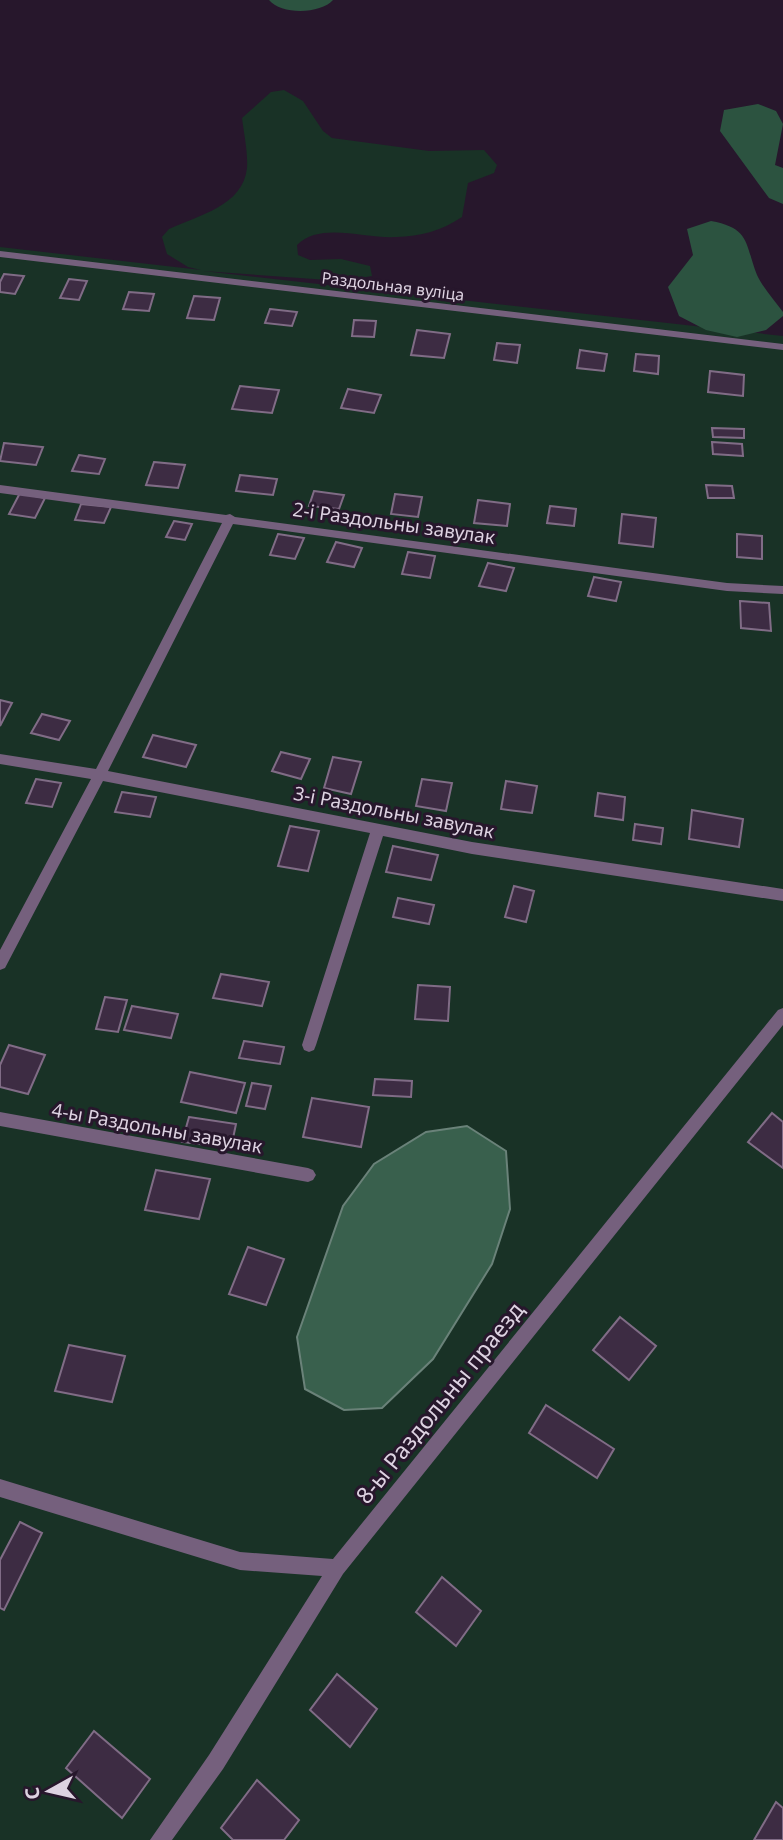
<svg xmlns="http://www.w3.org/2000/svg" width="783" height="1840" viewBox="0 0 783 1840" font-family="'Noto Sans',sans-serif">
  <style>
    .green { fill: #193226 }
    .forest { fill: #2c5340 }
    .water { fill: #39604d; stroke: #6a8279; stroke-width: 2 }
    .building { fill: #3d2c43; stroke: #806c86; stroke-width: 2 }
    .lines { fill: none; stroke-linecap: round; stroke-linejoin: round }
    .service { fill: #75607d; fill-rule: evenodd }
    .minor { fill: #75607d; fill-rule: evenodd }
    .labels { text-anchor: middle; stroke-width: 6; stroke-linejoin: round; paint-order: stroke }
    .far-street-label { font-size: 16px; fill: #ddd2e1; stroke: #27172c }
    .street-label { font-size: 19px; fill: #ddd2e1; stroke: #27172c }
    .near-street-label { font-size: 23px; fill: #ddd2e1; stroke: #27172c }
  </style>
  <rect width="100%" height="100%" fill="#27172c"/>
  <!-- green -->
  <path class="green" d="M284,90L303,101L323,131L332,138L429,151L484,150L497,165L494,173L468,183L462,217C441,231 421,236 396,237C366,239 320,221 297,245L298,255L310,260L341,259L370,266L372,276L342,281L203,271L783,336V1840H0V247L201,270L188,267L167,254L162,237L169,229C199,215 243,206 247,168C248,152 244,134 242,118L271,92Z"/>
  <!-- forest -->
  <g class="forest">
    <path d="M269,0H333C321,14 281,15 269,0Z"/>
    <path d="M758,104L776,111L783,124L775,165L783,168V204L769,198L720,131L724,110Z"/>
    <path d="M711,221C751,228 745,245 757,275C763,288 775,301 783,312V316L766,330L737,337L706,330L679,316L668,287L693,255L687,229Z"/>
  </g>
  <!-- water -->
  <path class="water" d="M467,1126L506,1151L510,1209L492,1264L433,1359L382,1408L344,1410L305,1389L297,1337L343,1206L374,1164L426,1132Z"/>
  <!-- building -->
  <g class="building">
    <path d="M4,274L24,276L15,294L0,292V282Z"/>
    <path d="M69,279L87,281L79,300L60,298Z"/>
    <path d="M129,292L154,294L149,311L123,309Z"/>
    <path d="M194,296L220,298L214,320L187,318Z"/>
    <path d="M270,309L297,312L292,326L265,323Z"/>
    <path d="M354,320L376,321L374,337L352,336Z"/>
    <path d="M417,330L450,334L444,358L411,355Z"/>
    <path d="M497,343L520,345L517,363L494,360Z"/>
    <path d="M580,350L607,354L604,371L577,368Z"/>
    <path d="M636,354L659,356L658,374L634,371Z"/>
    <path d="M710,371L744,375L743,396L708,392Z"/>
    <path d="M240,386L279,390L272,413L232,409Z"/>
    <path d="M348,389L381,395L374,413L341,408Z"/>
    <path d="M712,428L744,429V438L713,437Z"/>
    <path d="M712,442L742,444L743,456L713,454Z"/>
    <path d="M4,443L43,447L36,465L0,461Z"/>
    <path d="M79,455L105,459L99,474L72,471Z"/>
    <path d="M154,462L185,465L178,488L146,485Z"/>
    <path d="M240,475L277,479L273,495L236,491Z"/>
    <path d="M706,485L732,486L734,498H708Z"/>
    <path d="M314,491L344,495L339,509L309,506Z"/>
    <path d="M20,493L45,498L35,518L9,514Z"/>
    <path d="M395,494L422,497L418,517L391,514Z"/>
    <path d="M478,500L510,504L507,526L474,523Z"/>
    <path d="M81,504L111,507L104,523L75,520Z"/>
    <path d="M550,506L576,509L574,526L547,523Z"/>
    <path d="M622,514L656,518L653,547L619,543Z"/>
    <path d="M174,521L192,524L185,540L166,537Z"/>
    <path d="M278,534L304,538L295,559L270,555Z"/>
    <path d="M737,534L762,536V559L737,557Z"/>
    <path d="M336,542L362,548L354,567L327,562Z"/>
    <path d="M408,552L435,556L430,578L402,574Z"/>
    <path d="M488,563L514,568L506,591L479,586Z"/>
    <path d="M594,577L621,582L616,601L588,596Z"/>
    <path d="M740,601L769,603L771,631L741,628Z"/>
    <path d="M0,700L12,703L0,726Z"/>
    <path d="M42,714L70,721L59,740L31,733Z"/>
    <path d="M153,735L196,745L186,767L143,757Z"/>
    <path d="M281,752L310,759L301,779L272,771Z"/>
    <path d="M333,757L361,762L351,794L324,788Z"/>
    <path d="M36,779L61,783L52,807L26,803Z"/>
    <path d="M422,779L452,783L446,811L416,806Z"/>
    <path d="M506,781L537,786L532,813L501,809Z"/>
    <path d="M122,792L156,797L150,817L115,812Z"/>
    <path d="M598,793L625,797L623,820L595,816Z"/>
    <path d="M692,810L743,819L739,847L689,839Z"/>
    <path d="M635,824L663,828L661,844L633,840Z"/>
    <path d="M290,826L319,831L308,871L278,866Z"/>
    <path d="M393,846L438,855L431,880L386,872Z"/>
    <path d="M514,886L534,891L526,922L505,917Z"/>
    <path d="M398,898L434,905L429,924L393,917Z"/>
    <path d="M221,974L269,982L262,1006L213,998Z"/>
    <path d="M418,985L450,987L448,1021L415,1019Z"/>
    <path d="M105,997L127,1000L118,1032L96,1029Z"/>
    <path d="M132,1006L178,1014L171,1038L124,1030Z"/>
    <path d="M244,1041L284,1047L280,1064L239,1058Z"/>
    <path d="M9,1045L45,1055L28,1094L0,1087V1065Z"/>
    <path d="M190,1072L245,1083L236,1113L181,1102Z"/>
    <path d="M375,1079L412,1081L411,1097L373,1095Z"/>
    <path d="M252,1083L271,1086L265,1109L246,1106Z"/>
    <path d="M312,1098L369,1107L361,1147L303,1137Z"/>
    <path d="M772,1113L783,1122V1168L748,1142Z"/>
    <path d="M189,1117L236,1124L231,1148L182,1142Z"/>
    <path d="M156,1170L210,1179L199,1219L145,1210Z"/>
    <path d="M248,1247L284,1259L266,1305L229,1294Z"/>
    <path d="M620,1317L656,1346L629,1380L593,1350Z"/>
    <path d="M69,1345L125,1356L112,1402L55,1391Z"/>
    <path d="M546,1405L614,1449L597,1478L529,1433Z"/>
    <path d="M20,1522L42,1533L4,1610L0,1608V1560Z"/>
    <path d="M442,1577L481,1611L456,1646L416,1612Z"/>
    <path d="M337,1674L377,1709L350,1747L310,1710Z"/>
    <path d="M94,1731L150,1779L122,1818L66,1768Z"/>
    <path d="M257,1780L299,1820L284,1840H233L221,1828Z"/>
    <path d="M776,1802L783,1808V1840H754Z"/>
  </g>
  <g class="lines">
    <!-- service -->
    <g class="service">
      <path d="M0,485L226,515L230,514L235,517L727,583L783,586V594L727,591L233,524L108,771L472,842L783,889V901L472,854L383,836L316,1045L314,1050L309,1052L304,1050L302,1045L370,833L103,781L5,968L0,970V950L91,779L0,764V754L96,769L222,523L0,493Z"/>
      <path d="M783,1008V1025L343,1574L223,1769L172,1840H150L209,1755L322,1576L240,1570L0,1497V1479L240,1552L333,1559L778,1010Z"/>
      <path d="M0,1112L308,1168L313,1170L316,1175L313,1180L308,1182L0,1126Z"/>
    </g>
    <!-- minor -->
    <path class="minor" d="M0,251L783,344V350L0,257Z"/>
  </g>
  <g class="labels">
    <!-- far-street labels -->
    <g class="far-street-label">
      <text transform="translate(393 286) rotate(7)" y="6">Раздольная вуліца</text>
    </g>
    <!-- street labels -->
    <g class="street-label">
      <text transform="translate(394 523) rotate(8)" y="7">2-і Раздольны завулак</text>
      <text transform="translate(394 812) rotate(11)" y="7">3-і Раздольны завулак</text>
      <text transform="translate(157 1128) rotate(10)" y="7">4-ы Раздольны завулак</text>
    </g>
    <!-- near-street labels -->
    <g class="near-street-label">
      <text transform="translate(440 1403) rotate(-51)" y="8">8-ы Раздольны праезд</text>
    </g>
  </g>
  <!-- north arrow -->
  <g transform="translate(49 1791) rotate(262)" stroke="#27172c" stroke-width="5" paint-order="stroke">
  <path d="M0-5L12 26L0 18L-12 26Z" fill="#ddd2e1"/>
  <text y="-10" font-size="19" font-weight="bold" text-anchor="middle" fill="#ddd2e1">С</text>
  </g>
</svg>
